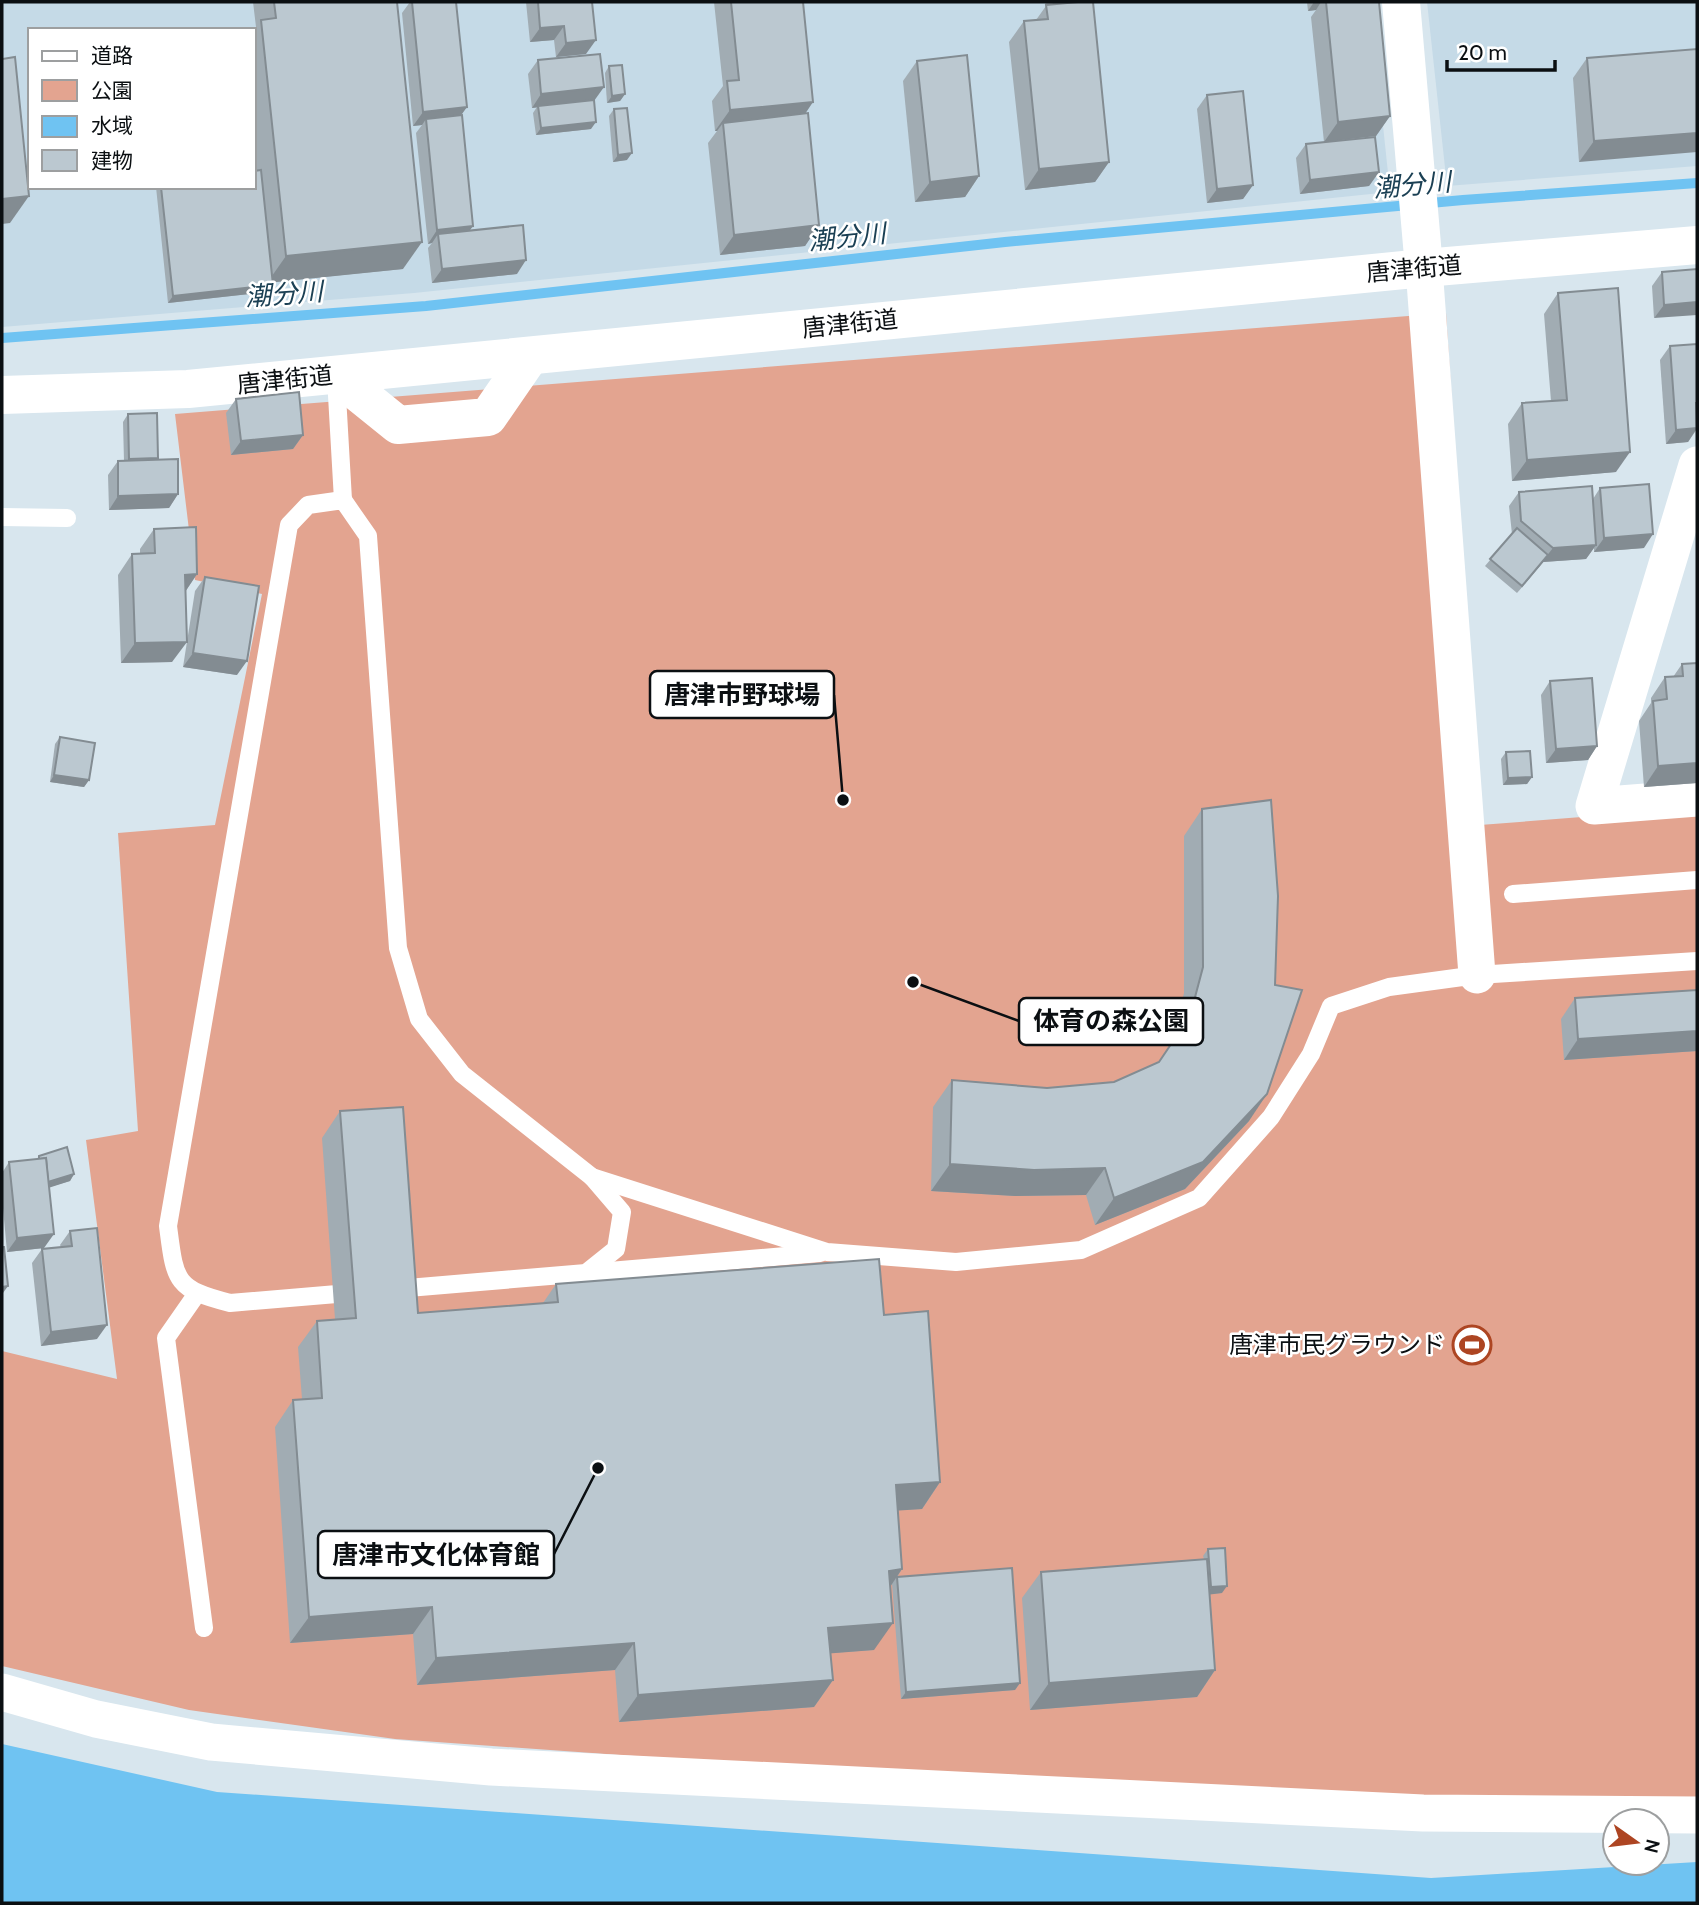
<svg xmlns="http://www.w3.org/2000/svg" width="1699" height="1905" viewBox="0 0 1699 1905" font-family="Cabin,'Noto Sans JP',sans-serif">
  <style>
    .built { fill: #c5dae7; fill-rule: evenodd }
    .green { fill: #e3a490 }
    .water { fill: #6fc3f2 }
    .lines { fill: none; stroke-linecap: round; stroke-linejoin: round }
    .stream { stroke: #6fc3f2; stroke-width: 10 }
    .lane { stroke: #fff; stroke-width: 18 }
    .street { stroke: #fff; stroke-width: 37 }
    .secondary { stroke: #fff; stroke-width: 38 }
    .wall { fill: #a1acb3 }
    .shaded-wall { fill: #838c92 }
    .building { fill: #bbc8d0; stroke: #838c92; stroke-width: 2 }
    .labels { text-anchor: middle; stroke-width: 5; stroke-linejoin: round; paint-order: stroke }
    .street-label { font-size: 24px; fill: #0b0f12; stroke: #fff }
    .poi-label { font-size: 24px; fill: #0b0f12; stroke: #fff; text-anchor: end }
    .water-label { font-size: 26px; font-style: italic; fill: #1b4054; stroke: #fff }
    .leader { fill: none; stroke: #0b0f12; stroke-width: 2.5 }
    .callout-dot { fill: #0b0f12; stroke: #fff; stroke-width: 2.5 }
    .callout { fill: #fff; stroke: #0b0f12; stroke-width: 2.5 }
    .callout-label { font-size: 26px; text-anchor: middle; font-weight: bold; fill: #0b0f12 }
  </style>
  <rect width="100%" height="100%" fill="#d8e6ee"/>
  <!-- built -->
  <g class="built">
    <path d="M2,2H1370L1390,192L414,293L2,327ZM30,30H254V187H30Z"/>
    <path d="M1427,2H1697V166L1447,186Z"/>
  </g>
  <!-- green -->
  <path class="green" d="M1446,313L1480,825L1697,808V1802L1547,1804L860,1772L395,1739L189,1710L2,1666V1351L117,1379L86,1140L138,1131L118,833L215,825L262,594L195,580L175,414Z"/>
  <!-- water -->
  <path class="water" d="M2,1744L217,1792L1431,1878L1697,1862V1903H2Z"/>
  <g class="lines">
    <!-- stream -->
    <path class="stream" d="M2,338L426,306L1005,242L1463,200L1697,183"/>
    <!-- lane -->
    <g class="lane">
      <path d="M336,378L343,500"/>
      <path d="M343,500L368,536L398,948L419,1019L462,1074L592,1177L622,1212L616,1249L586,1273L230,1303C174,1289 175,1280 168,1226L289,525L308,505Z"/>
      <path d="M2,517L67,518"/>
      <path d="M1513,894L1697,880"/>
      <path d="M592,1177L827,1252L956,1262L1081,1250L1199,1198L1271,1117L1311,1054L1331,1006L1389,987L1477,975L1697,961"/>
      <path d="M586,1273L820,1253"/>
      <path d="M196,1295L166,1338L204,1628"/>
    </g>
    <!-- street -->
    <g class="street">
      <path d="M1424,268L1477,975"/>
      <path d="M1697,465L1594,806L1697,798"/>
      <path d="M2,1692L96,1719L211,1742L491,1767L1423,1813L1697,1815"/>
    </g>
    <!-- secondary -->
    <g class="secondary">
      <path d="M1401,2L1424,268"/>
      <path d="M336,375L398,425L488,417L530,356"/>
      <path d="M2,395L188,389L1424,268L1697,245"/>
    </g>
  </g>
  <!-- wall -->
  <g class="wall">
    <path d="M253,2H397L403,269L272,282L273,285L268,292L168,303L156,187H254L255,171L254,157V30L256,27Z"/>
    <path d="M410,2H456L461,115L470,231L517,274L432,283L428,248L432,243L428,244L416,133L422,125L413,126L402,13Z"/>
    <path d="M526,2H592L586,54L556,57L554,40L530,42Z"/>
    <path d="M714,2H803L805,114L819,225L805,246L720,255L708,143L717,131H715L712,101L723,86Z"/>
    <path d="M1045,2H1093L1109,162L1095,182L1025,190L1009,42L1024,21L1036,20L1046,6Z"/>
    <path d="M1307,2H1379L1390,116L1376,136L1324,142L1311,17L1316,10L1308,11Z"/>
    <path d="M1697,49L1579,162L1573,78L1587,58Z"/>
    <path d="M538,60L594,101L591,129L536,135L533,113L537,107L532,108L528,74Z"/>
    <path d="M917,61L979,176L965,197L915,202L903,81Z"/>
    <path d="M609,66L625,94L620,101L607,103L605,73Z"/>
    <path d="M1207,95L1253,185L1243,199L1207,203L1197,109Z"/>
    <path d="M614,109L627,160L613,162L609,116Z"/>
    <path d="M1306,144L1379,172L1369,186L1300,194L1296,158Z"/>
    <path d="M1697,269L1654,318L1652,286L1662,272Z"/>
    <path d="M1558,293L1616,472L1512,481L1508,424L1522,403L1551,401L1544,314Z"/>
    <path d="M1670,346L1697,416V429L1688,442L1666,444L1660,360Z"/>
    <path d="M236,399L303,435L293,449L231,455L226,413Z"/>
    <path d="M128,414L158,458L157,460L178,494L169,508L109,510L108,475L118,461H124L123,422Z"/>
    <path d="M1600,488L1644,548L1594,552V548L1586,559L1543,562L1517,593L1485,566L1512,534L1509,506L1519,492L1593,499Z"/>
    <path d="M154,529L197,574L185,592L172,662L121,663L118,575L132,554H140V549Z"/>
    <path d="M205,577L237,675L183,667L195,591Z"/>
    <path d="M1682,664L1697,783L1644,787L1639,721L1651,703V698L1665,677H1673Z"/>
    <path d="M1550,681L1597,746L1588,760L1546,763L1541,695Z"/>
    <path d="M60,737L89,780L84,787L50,782L55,744Z"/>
    <path d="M1506,752L1532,777L1527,784L1503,785L1501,759Z"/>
    <path d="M1202,809L1249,1121L1185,1189L1095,1225L1086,1195L1015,1196L931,1191L933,1107L952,1080L1047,1088L1114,1082L1158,1063L1172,1042L1184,993V836Z"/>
    <path d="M1697,990V1051L1564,1060L1561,1019L1575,998Z"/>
    <path d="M340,1111L418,1313L543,1303L556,1284L884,1315L940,1482L922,1509L898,1510L902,1569L897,1577L1020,1683L1015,1690L901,1699L892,1584L890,1587L874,1650L831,1653L833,1680L814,1707L619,1722L615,1670L417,1685L413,1634L290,1643L275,1427L293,1400L302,1399L298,1347L317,1321L335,1319L322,1138Z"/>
    <path d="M39,1156L74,1174L70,1181L49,1187L44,1248L7,1252L2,1197V1173L9,1162L37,1159Z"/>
    <path d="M70,1231L97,1339L41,1346L32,1263L42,1249L61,1247L60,1245Z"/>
    <path d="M1208,1549L1222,1593L1210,1594L1215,1670L1197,1697L1030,1710L1022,1598L1041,1572L1204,1559L1203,1556Z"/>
  </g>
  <!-- shaded-wall -->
  <g class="shaded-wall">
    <path d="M1054,2H1084L1079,9L1046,12Z"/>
    <path d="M1314,2H1321L1316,10L1308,11Z"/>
    <path d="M564,26L554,40L530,42L540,28Z"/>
    <path d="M596,40L586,54L556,57L566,43Z"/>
    <path d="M604,87L594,101L532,108L541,94Z"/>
    <path d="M625,94L620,101L607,103L612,96Z"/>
    <path d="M813,102L799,123H723L717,131H715L730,110Z"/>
    <path d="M467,107L457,121L426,119L422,125L413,126L423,112Z"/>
    <path d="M1390,116L1376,136L1324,142L1338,122Z"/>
    <path d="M596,122L591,129L536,135L541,128Z"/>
    <path d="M1697,133V152L1579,162L1594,141Z"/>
    <path d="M632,153L627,160L613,162L618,155Z"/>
    <path d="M1109,162L1095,182L1025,190L1039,169Z"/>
    <path d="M1379,172L1369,186L1300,194L1310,180Z"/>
    <path d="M979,176L965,197L915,202L930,182Z"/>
    <path d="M1253,185L1243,199L1207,203L1217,189Z"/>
    <path d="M29,196L10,223L2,224V199Z"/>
    <path d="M819,225L805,246L720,255L734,235Z"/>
    <path d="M473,226L463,240L438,234L432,243L428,244L437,230Z"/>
    <path d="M422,242L403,269L267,283L286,256Z"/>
    <path d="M526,260L517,274L432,283L442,269Z"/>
    <path d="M273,285L268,292L168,303L173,296Z"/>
    <path d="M1697,302V315L1654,318L1664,305Z"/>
    <path d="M1697,428L1688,442L1666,444L1676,430Z"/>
    <path d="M303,435L293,449L231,455L241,441Z"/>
    <path d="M1630,452L1616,472L1512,481L1527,460Z"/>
    <path d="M178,494L169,508L109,510L118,496Z"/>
    <path d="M1653,534L1644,548L1594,552L1604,538Z"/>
    <path d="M1596,545L1586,559L1543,562L1517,593L1553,548Z"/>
    <path d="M197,574L183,595L185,575Z"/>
    <path d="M187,642L172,662L121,663L135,643Z"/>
    <path d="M193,653L247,661L237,675L183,667Z"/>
    <path d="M1597,746L1588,760L1546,763L1556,749Z"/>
    <path d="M1697,763V783L1644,787L1658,766Z"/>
    <path d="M54,775L89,780L84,787L50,782Z"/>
    <path d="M1532,777L1527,784L1503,785L1508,778Z"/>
    <path d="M1697,1031V1051L1564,1060L1578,1039Z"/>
    <path d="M1267,1094L1249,1121L1185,1189L1095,1225L1114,1198Z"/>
    <path d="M950,1164L1105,1168L1086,1195L1015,1196L931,1191Z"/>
    <path d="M74,1174L70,1181L42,1190L47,1183Z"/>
    <path d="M54,1234L44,1248L7,1252L17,1238Z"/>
    <path d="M8,1286L3,1293H2V1287Z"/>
    <path d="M107,1325L97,1339L41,1346L51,1332Z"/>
    <path d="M940,1482L922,1509L877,1512L896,1485Z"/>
    <path d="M902,1569L884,1596L889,1571Z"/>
    <path d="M1227,1586L1222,1593L1206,1595L1211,1587Z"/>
    <path d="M432,1607L413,1634L290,1643L309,1617Z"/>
    <path d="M893,1623L874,1650L810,1655L828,1628Z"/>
    <path d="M634,1643L615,1670L417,1685L436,1658Z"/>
    <path d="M1215,1670L1197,1697L1030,1710L1049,1683Z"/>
    <path d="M833,1680L814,1707L619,1722L638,1695Z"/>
    <path d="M1020,1683L1015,1690L901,1699L906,1692Z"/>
  </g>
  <!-- building -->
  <g class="building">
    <path d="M274,2H397L422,242L286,256L261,20L276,18Z"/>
    <path d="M412,2H456L467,107L423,112Z"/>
    <path d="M538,2H592L596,40L566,43L564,26L540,28Z"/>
    <path d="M731,2H803L813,102L730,110L727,81L739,80Z"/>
    <path d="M1078,2H1093L1109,162L1039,169L1024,21L1048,19L1046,5Z"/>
    <path d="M1326,2H1379L1390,116L1338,122Z"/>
    <path d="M1697,49V133L1594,141L1587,58Z"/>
    <path d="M600,54L604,87L541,94L538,60Z"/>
    <path d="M967,55L979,176L930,182L917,61Z"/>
    <path d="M15,57L29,196L2,199V59Z"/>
    <path d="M622,65L625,94L612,96L609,66Z"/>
    <path d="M1243,91L1253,185L1217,189L1207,95Z"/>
    <path d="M594,100L596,122L541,128L538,106Z"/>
    <path d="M627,108L632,153L618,155L614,109Z"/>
    <path d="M808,113L819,225L734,235L723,123Z"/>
    <path d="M462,115L473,226L437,230L426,119Z"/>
    <path d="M1375,137L1379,172L1310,180L1306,144Z"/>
    <path d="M261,170L273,285L173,296L161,187H254V171Z"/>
    <path d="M523,225L526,260L442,269L438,234Z"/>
    <path d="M1697,269V302L1664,305L1662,272Z"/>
    <path d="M1618,288L1630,452L1527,460L1522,403L1567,400L1558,293Z"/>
    <path d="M1697,344V403H1696L1697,428L1676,430L1670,346Z"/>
    <path d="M299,392L303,435L241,441L236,399Z"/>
    <path d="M157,413L158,458L129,459L128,414Z"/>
    <path d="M178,459V494L118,496V461Z"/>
    <path d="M1649,484L1653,534L1604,538L1600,488Z"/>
    <path d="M1592,486L1596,545L1553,548L1521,521L1519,492Z"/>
    <path d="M196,527L197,574L185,575L187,642L135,643L132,554L155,553L154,529Z"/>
    <path d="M1517,528L1548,555L1522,586L1490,559Z"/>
    <path d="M205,577L259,586L247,661L193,653Z"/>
    <path d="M1697,663V763L1658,766L1653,701L1667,699L1665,677L1683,676L1682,664Z"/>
    <path d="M1592,678L1597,746L1556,749L1550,681Z"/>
    <path d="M60,737L95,743L89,780L54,775Z"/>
    <path d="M1530,751L1532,777L1508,778L1506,752Z"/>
    <path d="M1271,800L1278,896L1275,985L1302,990L1267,1094L1203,1162L1114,1198L1105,1168L1034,1170L950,1164L952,1080L1047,1088L1114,1082L1159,1062L1190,1016L1203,967L1202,809Z"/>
    <path d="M1697,990V1031L1578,1039L1575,998Z"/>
    <path d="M403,1107L418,1313L558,1302L556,1284L879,1259L884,1315L928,1311L940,1482L896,1485L902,1569L889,1571L893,1623L828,1628L833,1680L638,1695L634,1643L436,1658L432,1607L309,1617L293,1400L322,1398L317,1321L356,1318L340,1111Z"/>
    <path d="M67,1147L74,1174L48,1182L46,1158L39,1159V1156Z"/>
    <path d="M46,1158L54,1234L17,1238L9,1162Z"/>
    <path d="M97,1228L107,1325L51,1332L42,1249L72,1246L70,1231Z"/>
    <path d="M2,1247H4L8,1286L2,1287Z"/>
    <path d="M1225,1548L1227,1586L1211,1587L1208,1549Z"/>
    <path d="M1207,1559L1215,1670L1049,1683L1041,1572Z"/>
    <path d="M1012,1568L1020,1683L906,1692L897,1577Z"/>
  </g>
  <!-- icons -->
  <defs>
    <symbol id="stadium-ring" viewBox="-11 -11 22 22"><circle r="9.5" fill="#fff" stroke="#ad4522" stroke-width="1.5"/><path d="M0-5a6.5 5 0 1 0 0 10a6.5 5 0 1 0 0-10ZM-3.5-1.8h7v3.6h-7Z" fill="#ad4522"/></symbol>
  </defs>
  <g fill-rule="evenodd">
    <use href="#stadium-ring" x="1450" y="1323" width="44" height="44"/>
  </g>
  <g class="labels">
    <!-- street labels -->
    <g class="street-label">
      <text transform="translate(1414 269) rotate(-5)" y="8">唐津街道</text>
      <text transform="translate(850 324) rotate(-6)" y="8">唐津街道</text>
      <text transform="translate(285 380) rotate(-6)" y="8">唐津街道</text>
    </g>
    <!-- poi labels -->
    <g class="poi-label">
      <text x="1445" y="1353">唐津市民グラウンド</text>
    </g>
    <!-- water labels -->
    <g class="water-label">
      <text transform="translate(1412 185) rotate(-5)" y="9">潮分川</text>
      <text transform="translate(847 237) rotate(-6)" y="9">潮分川</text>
      <text transform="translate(284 294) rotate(-4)" y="9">潮分川</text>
    </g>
  </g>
  <!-- callouts -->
  <path class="leader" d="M843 800L834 695M913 982L1019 1021M598 1468L554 1554"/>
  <g class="callout-dot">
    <circle cx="843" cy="800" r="7"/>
    <circle cx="913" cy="982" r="7"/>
    <circle cx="598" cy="1468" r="7"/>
  </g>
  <g class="callout">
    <rect x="650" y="671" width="184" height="47" rx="7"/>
    <rect x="1019" y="998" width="184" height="47" rx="7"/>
    <rect x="318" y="1531" width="236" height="47" rx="7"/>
  </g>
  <g class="callout-label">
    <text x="742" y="704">唐津市野球場</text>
    <text x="1111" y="1030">体育の森公園</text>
    <text x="436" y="1564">唐津市文化体育館</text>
  </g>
  <!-- border -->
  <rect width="1699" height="1905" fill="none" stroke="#0b0f12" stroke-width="7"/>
  <!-- legend -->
  <rect x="28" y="28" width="228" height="161" fill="#ffffff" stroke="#9d9fa0" stroke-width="2"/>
  <rect x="42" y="51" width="35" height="10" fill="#ffffff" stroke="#9d9fa0" stroke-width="2"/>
  <text x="91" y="63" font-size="21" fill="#0b0f12">道路</text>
  <rect x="42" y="80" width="35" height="21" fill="#e3a490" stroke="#9d9fa0" stroke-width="2"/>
  <text x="91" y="98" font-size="21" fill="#0b0f12">公園</text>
  <rect x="42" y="116" width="35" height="21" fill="#6fc3f2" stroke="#9d9fa0" stroke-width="2"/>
  <text x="91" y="133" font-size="21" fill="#0b0f12">水域</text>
  <rect x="42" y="150" width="35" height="21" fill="#bbc8d0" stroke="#9d9fa0" stroke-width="2"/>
  <text x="91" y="168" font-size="21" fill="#0b0f12">建物</text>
  <!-- north arrow -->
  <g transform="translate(1636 1842) rotate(104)"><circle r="33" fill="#ffffff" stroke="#9d9fa0" stroke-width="2"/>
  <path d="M0-5L12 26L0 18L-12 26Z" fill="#ad4522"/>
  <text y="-10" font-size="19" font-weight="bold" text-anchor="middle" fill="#0b0f12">N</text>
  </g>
  <!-- scale -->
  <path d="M1447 60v10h108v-10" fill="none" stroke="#0b0f12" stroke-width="3.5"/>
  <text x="1458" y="60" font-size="21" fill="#0b0f12" stroke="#ffffff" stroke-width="5" paint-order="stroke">20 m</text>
</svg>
